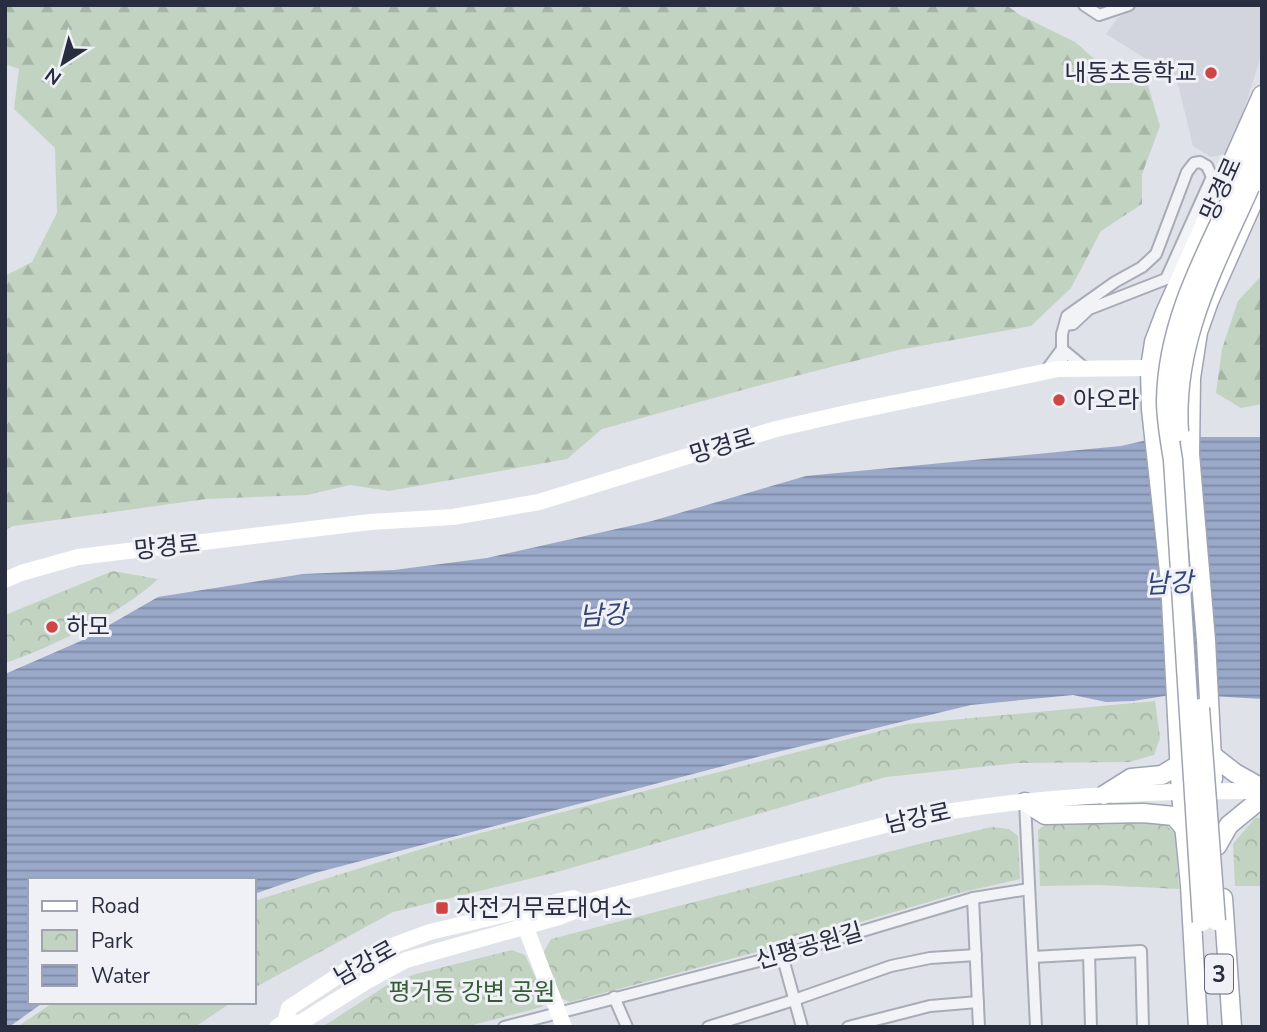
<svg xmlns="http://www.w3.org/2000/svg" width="1267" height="1032" viewBox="0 0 1267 1032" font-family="'Nunito Sans','Noto Sans KR',sans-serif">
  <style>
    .built { fill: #d2d4de }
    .forest { fill: url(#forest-firs) }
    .park { fill: url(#park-crowns) }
    .water { fill: url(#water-rules) }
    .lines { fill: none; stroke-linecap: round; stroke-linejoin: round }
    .street-casing { stroke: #a8acb6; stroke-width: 14 }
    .primary-casing { stroke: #9fa4b4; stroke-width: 21 }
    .street { stroke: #f2f3f7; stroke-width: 10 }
    .secondary { stroke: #fff; stroke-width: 16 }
    .primary { stroke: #fff; stroke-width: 18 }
    .primary-bridge-casing { stroke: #9fa4b4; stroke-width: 21; stroke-linecap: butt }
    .primary-bridge { stroke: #fff; stroke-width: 18 }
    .poi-dot { fill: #ce4644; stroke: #eff1f6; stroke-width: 2.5 }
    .labels { text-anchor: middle; stroke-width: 6; stroke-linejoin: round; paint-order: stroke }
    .shield { fill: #eff1f6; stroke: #646877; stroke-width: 2 }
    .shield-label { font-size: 23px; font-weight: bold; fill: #282d40 }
    .poi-label { font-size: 24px; fill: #282d40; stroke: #eff1f6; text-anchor: start }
    .street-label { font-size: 24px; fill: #282d40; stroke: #eff1f6 }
    .park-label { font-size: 24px; fill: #365c35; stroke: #eff1f6 }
    .water-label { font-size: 26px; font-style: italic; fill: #324574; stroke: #eff1f6 }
  </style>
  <defs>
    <pattern id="forest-firs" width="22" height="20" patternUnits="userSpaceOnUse" patternTransform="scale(1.75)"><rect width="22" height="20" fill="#c2d3c1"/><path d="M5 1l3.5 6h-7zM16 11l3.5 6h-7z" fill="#a7b5a7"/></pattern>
    <pattern id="park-crowns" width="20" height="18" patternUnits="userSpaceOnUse" patternTransform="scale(1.75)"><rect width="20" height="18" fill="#c2d3c1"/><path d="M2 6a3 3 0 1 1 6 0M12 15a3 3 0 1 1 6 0" fill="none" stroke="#a7b5a7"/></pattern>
    <pattern id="water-rules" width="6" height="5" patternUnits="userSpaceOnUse" patternTransform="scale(1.75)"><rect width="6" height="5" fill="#9aa9c9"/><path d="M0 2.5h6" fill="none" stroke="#7e8aa5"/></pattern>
  </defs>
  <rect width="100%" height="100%" fill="#dfe2e9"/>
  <!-- built -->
  <path class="built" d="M1136,5H1262V53L1230,153L1211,157L1193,146L1178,84L1153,63L1106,34L1117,19Z"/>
  <!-- forest -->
  <g class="forest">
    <path d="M5,5H1006L1020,15L1075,42L1117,79L1148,85L1160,126L1142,174V204L1101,231L1071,288L1031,326L898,350L768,383L602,429L567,459L389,491L350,485L307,495L206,499L13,526L5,530V276L32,262L57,213L55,148L14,109L19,69L5,64Z"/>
    <path d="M1262,275V404L1241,408L1216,393L1222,349L1238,301Z"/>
  </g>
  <!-- park -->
  <g class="park">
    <path d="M113,571L158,579C123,612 51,648 5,663V615Z"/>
    <path d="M1155,701L1160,738L1154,755L1129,762L1018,763L886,777L557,872L393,912L254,988V901L441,843L907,724Z"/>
    <path d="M1255,818H1262V886H1235L1233,844Z"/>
    <path d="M1151,822L1166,825L1175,834L1179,889L1098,885L1040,886L1038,830L1045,825Z"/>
    <path d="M992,827L1009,829L1018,836L1020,879L959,893L779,946L570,1002L560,998L543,953L551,939L927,842Z"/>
    <path d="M512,950L525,955L544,995L546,1002L542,1007L465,1027H322L392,982L416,974Z"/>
    <path d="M54,1002H232L195,1027H17Z"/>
  </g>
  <!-- water -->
  <path class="water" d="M1160,437H1262V699L1177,694L1133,701L1106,702L1073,695L971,705L773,753L315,873L254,894V880H30V1002H44L9,1027H5V674L83,640L158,597L303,574L394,570L487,558L652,521L806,476L1121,446Z"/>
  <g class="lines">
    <defs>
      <g id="street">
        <path d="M1084,5L1099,15L1129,5"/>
        <path d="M1062,369V334L1067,316L1115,282L1142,267L1156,254L1187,172L1194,163L1200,162L1207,166L1212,177L1166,279L1089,309L1073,324L1065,325"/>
        <path d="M1045,372L1062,349L1086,369"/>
        <path d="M1025,802L1036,1027"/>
        <path d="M973,898L979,1027"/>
        <path d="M1089,954L1091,1027"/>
        <path d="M782,955L802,1027"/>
        <path d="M1033,957L1141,951L1143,1027"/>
        <path d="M614,997L627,1027"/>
        <path d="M504,1027L782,955L973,898L1029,889"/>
        <path d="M708,1027L794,1000L891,966L930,958L976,955"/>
        <path d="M848,1027L930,1006L978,1002"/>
      </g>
      <g id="primary">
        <path d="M1240,181L1260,128"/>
        <path d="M1250,187L1262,162"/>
        <path d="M1212,755L1235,773L1262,788"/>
        <path d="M1213,779L1206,640L1190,454L1191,378L1198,332L1209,301L1262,182"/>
        <path d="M1104,795L1131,778L1162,775L1180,764"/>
        <path d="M1025,802L1045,815L1143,813L1174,816L1184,828"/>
        <path d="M1217,846L1229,825L1262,798"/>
        <path d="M1223,898L1232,1027"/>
        <path d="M1198,1027L1190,885L1181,794L1170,581L1151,409L1150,368L1154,342L1165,313L1262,95"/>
      </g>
    </defs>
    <!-- street casing -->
    <use href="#street" class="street-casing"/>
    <!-- primary casing -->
    <use href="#primary" class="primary-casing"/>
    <!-- street -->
    <use href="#street" class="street"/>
    <!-- secondary -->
    <g class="secondary">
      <path d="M5,580L21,573L78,557L370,522L453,517L539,502L776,429L851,412L1058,369L1150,368"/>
      <path d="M522,918L564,1027"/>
      <path d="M285,1022L289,1008L353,966L397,944L430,932L573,898L583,903"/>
      <path d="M277,1027L285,1022L300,1023L367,981L406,960L559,917L577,910L583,903L908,819C1024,796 1143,791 1262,791"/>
    </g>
    <!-- primary -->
    <use href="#primary" class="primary"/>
    <defs>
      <g id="primary-bridge">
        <path d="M1179,432C1173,341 1214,268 1250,187"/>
        <path d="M1200,708L1216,921"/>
        <path d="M1202,922L1173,460C1170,441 1166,420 1166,401C1167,321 1207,251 1240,181"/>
      </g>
    </defs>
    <!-- primary-bridge casing -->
    <use href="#primary-bridge" class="primary-bridge-casing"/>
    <!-- primary-bridge -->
    <use href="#primary-bridge" class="primary-bridge"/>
  </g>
  <!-- markers -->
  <g class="poi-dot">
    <circle cx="1211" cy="73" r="7"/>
    <circle cx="1059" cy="400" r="7"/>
    <circle cx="52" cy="627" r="7"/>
    <rect x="435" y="901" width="14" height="14" rx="3.5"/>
  </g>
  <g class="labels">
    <!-- shield labels -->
    <rect class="shield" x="1205" y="954.5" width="28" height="39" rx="5"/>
    <g class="shield-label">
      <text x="1219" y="982">3</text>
    </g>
    <!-- poi labels -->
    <g class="poi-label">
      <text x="1197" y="81" text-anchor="end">내동초등학교</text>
      <text x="1073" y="408">아오라</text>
      <text x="66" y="635">하모</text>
      <text x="456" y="916">자전거무료대여소</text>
    </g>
    <!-- street labels -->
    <g class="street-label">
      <text transform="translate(1221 189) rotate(-66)" y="8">망경로</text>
      <text transform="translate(722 446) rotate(-17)" y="8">망경로</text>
      <text transform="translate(167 547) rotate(-6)" y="8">망경로</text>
      <text transform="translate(918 818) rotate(-12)" y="8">남강로</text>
      <text transform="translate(809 946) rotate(-16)" y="8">신평공원길</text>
      <text transform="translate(365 963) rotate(-29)" y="8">남강로</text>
    </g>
    <!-- park labels -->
    <g class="park-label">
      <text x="472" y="1000">평거동 강변 공원</text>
    </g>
    <!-- water labels -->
    <g class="water-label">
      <text transform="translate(1169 583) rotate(-3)" y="9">남강</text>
      <text transform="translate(603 615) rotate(-3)" y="9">남강</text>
    </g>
  </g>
  <!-- border -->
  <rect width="1267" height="1032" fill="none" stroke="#282d40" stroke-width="14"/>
  <!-- legend -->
  <rect x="28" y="878" width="228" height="126" fill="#eff1f6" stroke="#9fa3ad" stroke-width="2"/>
  <rect x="42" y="901" width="35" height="10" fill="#ffffff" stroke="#9fa3ad" stroke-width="2"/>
  <text x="91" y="913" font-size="21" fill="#282d40">Road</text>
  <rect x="42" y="930" width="35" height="21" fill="url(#park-crowns)" stroke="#9fa3ad" stroke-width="2"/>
  <text x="91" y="948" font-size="21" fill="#282d40">Park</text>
  <rect x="42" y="965" width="35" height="21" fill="url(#water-rules)" stroke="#9fa3ad" stroke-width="2"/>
  <text x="91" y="983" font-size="21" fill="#282d40">Water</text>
  <!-- north arrow -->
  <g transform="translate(63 63) rotate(216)" stroke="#eff1f6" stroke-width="5" paint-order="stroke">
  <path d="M0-5L12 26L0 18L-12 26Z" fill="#282d40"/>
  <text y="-10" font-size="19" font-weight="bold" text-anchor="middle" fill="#282d40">N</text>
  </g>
</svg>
